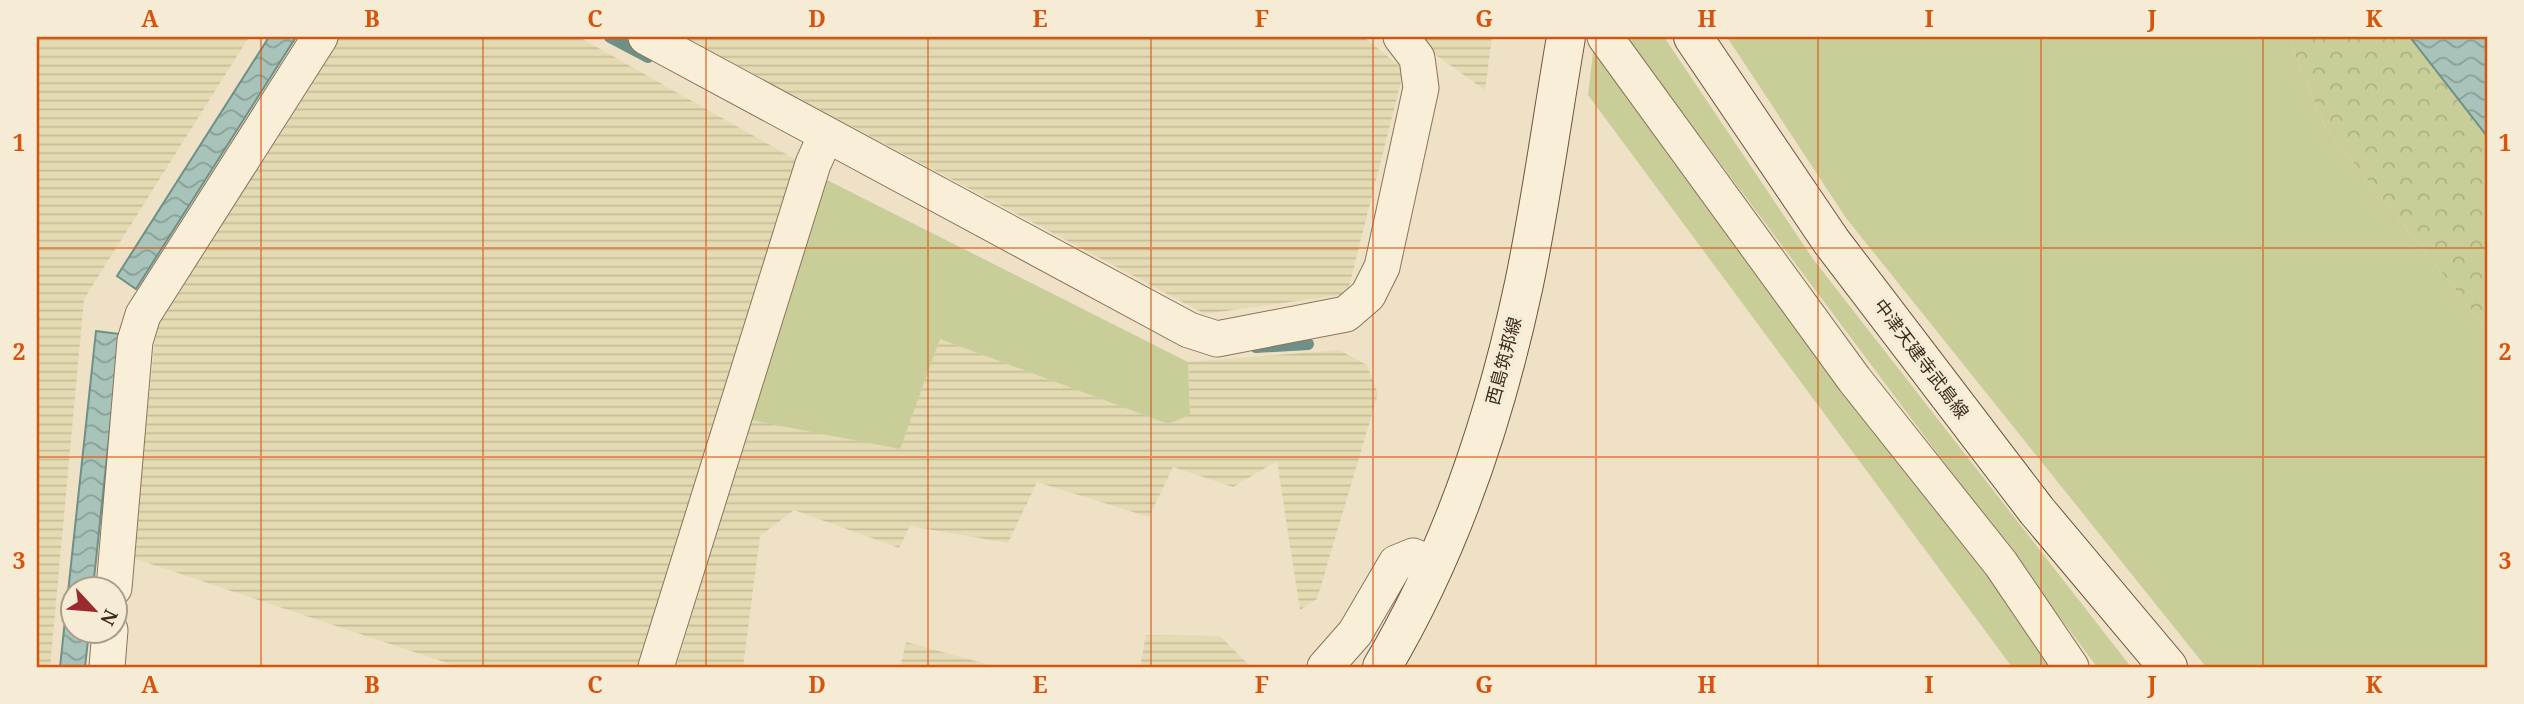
<svg xmlns="http://www.w3.org/2000/svg" width="2524" height="704" viewBox="0 0 2524 704" font-family="'Noto Serif','Noto Sans JP',serif">
  <style>
    .farmland { fill: url(#farmland-rules) }
    .green { fill: #c9ce99 }
    .forest { fill: url(#forest-crowns) }
    .water { fill: url(#water-waves); stroke: #6d9187; stroke-width: 2 }
    .lines { fill: none; stroke-linecap: round; stroke-linejoin: round }
    .stream { stroke: #6d9187; stroke-width: 12 }
    .minor-casing { stroke: #8b735b; stroke-width: 37 }
    .secondary-casing { stroke: #6d543e; stroke-width: 40 }
    .minor { stroke: #f9efd9; stroke-width: 35 }
    .secondary { stroke: #f9efd9; stroke-width: 38 }
    .grid { fill: none; stroke: #d7540e; stroke-width: 2; stroke-opacity: 0.55 }
    .labels { text-anchor: middle; stroke-width: 7; stroke-linejoin: round; paint-order: stroke }
    .street-label { font-size: 18px; fill: #3b2c1f; stroke: #f6ecd5 }
    .neatline { fill: none; stroke: #d7540e; stroke-width: 2.5 }
    .grid-label { font-size: 23px; text-anchor: middle; font-weight: bold; fill: #d7540e }
  </style>
  <defs>
    <pattern id="farmland-rules" width="6" height="5" patternUnits="userSpaceOnUse" patternTransform="scale(1.75)"><rect width="6" height="5" fill="#e5dbb3"/><path d="M0 2.5h6" fill="none" stroke="#c5bc9a"/></pattern>
    <pattern id="forest-crowns" width="20" height="18" patternUnits="userSpaceOnUse" patternTransform="scale(1.75)"><rect width="20" height="18" fill="#c9ce99"/><path d="M2 6a3 3 0 1 1 6 0M12 15a3 3 0 1 1 6 0" fill="none" stroke="#aeb183"/></pattern>
    <pattern id="water-waves" width="16" height="10" patternUnits="userSpaceOnUse" patternTransform="scale(1.75)"><rect width="16" height="10" fill="#a7c3ba"/><path d="M0 5q4-4 8 0t8 0" fill="none" stroke="#899f97"/></pattern>
  </defs>
  <rect width="100%" height="100%" fill="#efe1c6"/>
  <!-- farmland -->
  <g class="farmland">
    <path d="M37,37H249L84,299L50,667H37Z"/>
    <path d="M339,37H579L800,162L646,667H459L133,558L156,328Z"/>
    <path d="M684,37H1364L1404,70L1347,294L1205,314Z"/>
    <path d="M1421,37H1492L1485,90L1430,51Z"/>
    <path d="M940,339L1168,424L1190,414L1188,362L1339,350L1367,365L1378,394L1317,599L1300,610L1277,461L1233,487L1173,467L1149,517L1037,482L1008,543L910,526L899,548L794,510L760,536L743,667H676L751,420L900,448Z"/>
    <path d="M1146,635L1220,636L1251,667H1140Z"/>
    <path d="M906,642L997,667H900Z"/>
  </g>
  <!-- green -->
  <g class="green">
    <path d="M1626,37H1664L1813,259L2131,667H2097Z"/>
    <path d="M1727,37H2288L2325,127L2487,329V667H2206L1846,218Z"/>
    <path d="M1594,44L2056,667H2012L1588,95Z"/>
    <path d="M825,179L1188,362L1190,415L1168,424L940,339L900,449L751,420Z"/>
  </g>
  <!-- forest -->
  <path class="forest" d="M2288,37H2410L2487,136V329L2325,127Z"/>
  <!-- water -->
  <g class="water">
    <path d="M269,37H296L136,289L117,276Z"/>
    <path d="M2410,37H2487V136Z"/>
    <path d="M96,331L120,334L93,588H74V630L89,631L85,667H60Z"/>
  </g>
  <g class="lines">
    <!-- stream -->
    <g class="stream">
      <path d="M610,37L648,57"/>
      <path d="M1256,347L1308,344"/>
    </g>
    <defs>
      <g id="minor">
        <path d="M646,37L1189,330L1217,339L1346,314L1368,295L1382,267L1421,88L1417,58L1401,37"/>
        <path d="M1605,37L1854,379L2001,564L2071,667"/>
        <path d="M114,588L135,341L143,315L320,37"/>
        <path d="M107,667L110,630"/>
        <path d="M656,667L813,164L826,135"/>
        <path d="M1325,667L1355,633L1396,563L1413,556L1435,565"/>
      </g>
      <g id="secondary">
        <path d="M1693,37L1831,241L2037,511L2168,667"/>
        <path d="M1382,667C1451,551 1496,415 1524,284C1541,202 1552,119 1566,37"/>
      </g>
    </defs>
    <!-- minor casing -->
    <use href="#minor" class="minor-casing"/>
    <!-- secondary casing -->
    <use href="#secondary" class="secondary-casing"/>
    <!-- minor -->
    <use href="#minor" class="minor"/>
    <!-- secondary -->
    <use href="#secondary" class="secondary"/>
  </g>
  <!-- grid -->
  <path class="grid" d="M261,37V667M483,37V667M706,37V667M928,37V667M1151,37V667M1373,37V667M1596,37V667M1818,37V667M2041,37V667M2263,37V667M37,248H2487M37,457H2487"/>
  <g class="labels">
    <!-- street labels -->
    <g class="street-label">
      <text transform="translate(1921 359) rotate(53)" y="6">中津天建寺武島線</text>
      <text transform="translate(1504 361) rotate(-75)" y="6">西島筑邦線</text>
    </g>
  </g>
  <!-- border -->
  <rect width="2524" height="704" fill="none" stroke="#f6ecd5" stroke-width="77"/>
  <!-- north arrow -->
  <g transform="translate(94 610) rotate(116)"><circle r="33" fill="#f6ecd5" stroke="#ab9f8c" stroke-width="2"/>
  <path d="M0-5L12 26L0 18L-12 26Z" fill="#9b2a2e"/>
  <text y="-10" font-size="19" font-weight="bold" text-anchor="middle" fill="#3b2c1f">N</text>
  </g>
  <rect x="38" y="38" width="2448" height="628" class="neatline"/>
  <g class="grid-label">
    <text x="150" y="27">A</text>
    <text x="372" y="27">B</text>
    <text x="595" y="27">C</text>
    <text x="817" y="27">D</text>
    <text x="1040" y="27">E</text>
    <text x="1262" y="27">F</text>
    <text x="1484" y="27">G</text>
    <text x="1707" y="27">H</text>
    <text x="1929" y="27">I</text>
    <text x="2152" y="27">J</text>
    <text x="2374" y="27">K</text>
    <text x="19" y="151">1</text>
    <text x="2505" y="151">1</text>
    <text x="19" y="360">2</text>
    <text x="2505" y="360">2</text>
    <text x="19" y="569">3</text>
    <text x="2505" y="569">3</text>
    <text x="150" y="693">A</text>
    <text x="372" y="693">B</text>
    <text x="595" y="693">C</text>
    <text x="817" y="693">D</text>
    <text x="1040" y="693">E</text>
    <text x="1262" y="693">F</text>
    <text x="1484" y="693">G</text>
    <text x="1707" y="693">H</text>
    <text x="1929" y="693">I</text>
    <text x="2152" y="693">J</text>
    <text x="2374" y="693">K</text>
  </g>
</svg>
